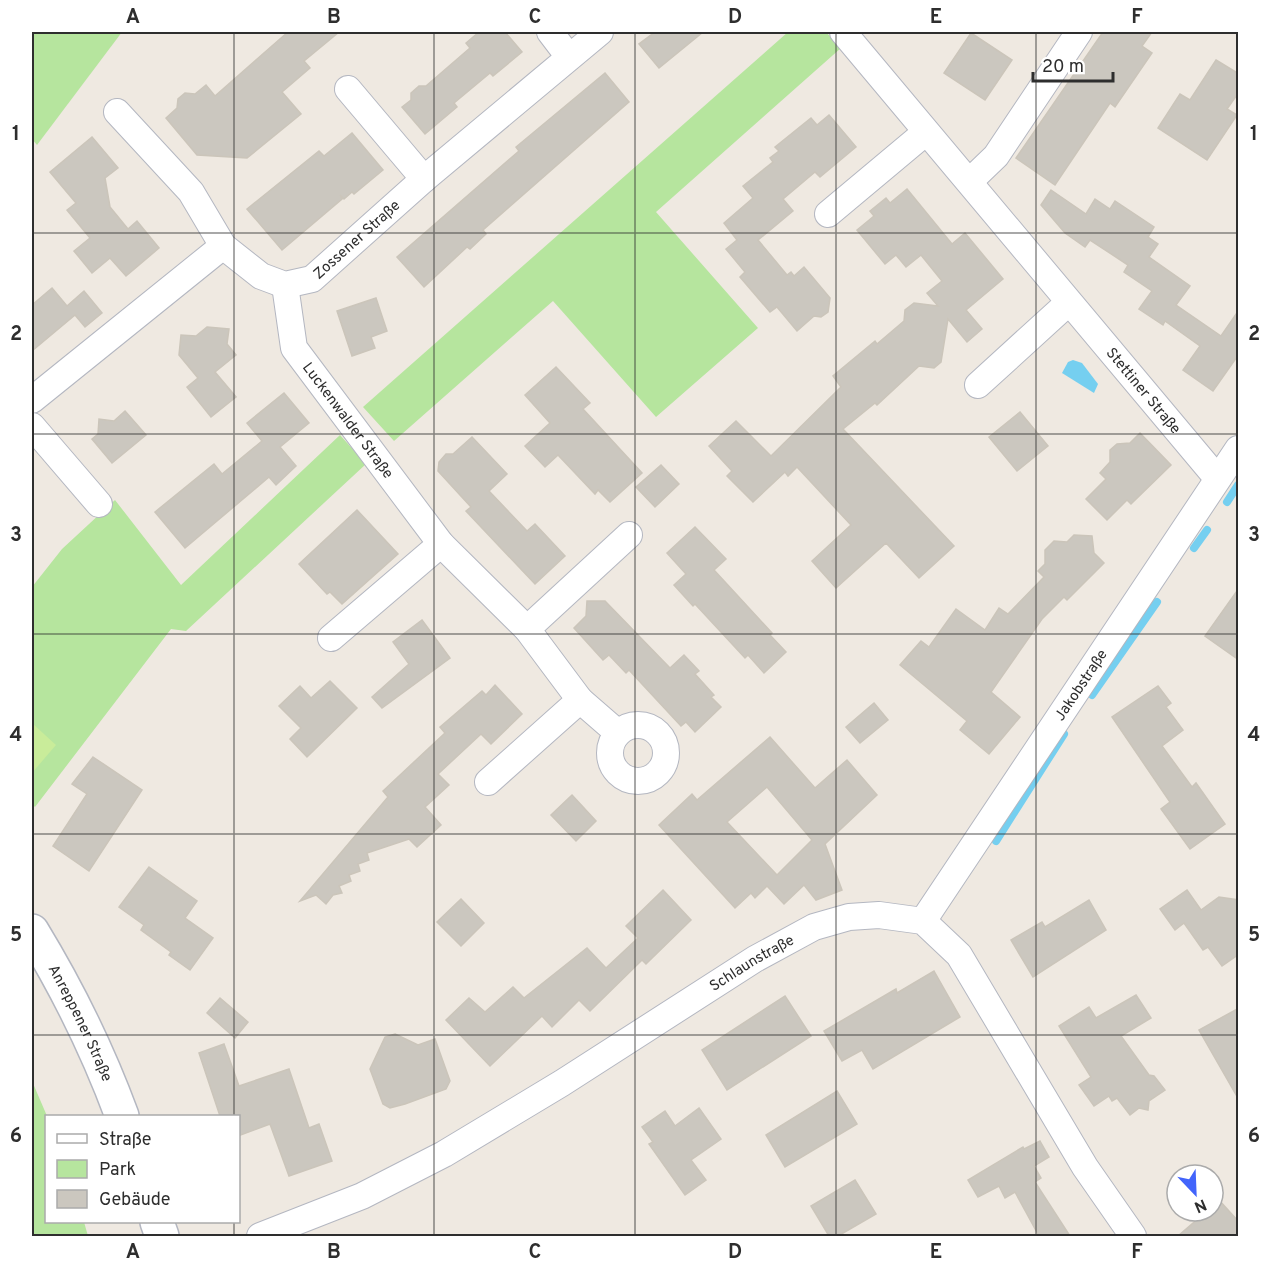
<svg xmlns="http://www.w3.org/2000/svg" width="1270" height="1268" viewBox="0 0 1270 1268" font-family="Overpass,sans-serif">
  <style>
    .green { fill: #b6e59e }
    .pitch { fill: #c9ec9a }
    .water { fill: #75cff0 }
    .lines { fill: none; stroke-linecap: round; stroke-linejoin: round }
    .stream { stroke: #75cff0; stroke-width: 8 }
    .building { fill: #cbc7bf; stroke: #cbc5ba; stroke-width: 1.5; fill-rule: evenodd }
    .street-casing { stroke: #b4b7c1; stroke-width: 28 }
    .secondary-casing { stroke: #b4b7c1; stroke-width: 36 }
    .street { stroke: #fff; stroke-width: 26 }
    .secondary { stroke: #fff; stroke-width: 33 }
    .grid { fill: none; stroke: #2e2e2e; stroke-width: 1.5; stroke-opacity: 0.55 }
    .labels { text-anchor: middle; stroke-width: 4.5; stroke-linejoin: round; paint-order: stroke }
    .street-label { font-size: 15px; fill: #2e2e2e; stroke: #fff }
    .neatline { fill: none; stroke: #2e2e2e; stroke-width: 2 }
    .grid-label { font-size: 20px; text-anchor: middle; font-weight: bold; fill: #2e2e2e }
  </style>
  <rect width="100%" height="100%" fill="#efe9e1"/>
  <!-- green -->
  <g class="green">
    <path d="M32,32H122L37,145L32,139Z"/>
    <path d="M788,32H826L841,48L656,212L758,328L656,417L553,301L394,441L363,407Z"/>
    <path d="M340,435L366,464L186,631L171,629L35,807L32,804V587L62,549L115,500L181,585Z"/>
    <path d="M32,1081L47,1116L46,1222H84L88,1236H32Z"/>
  </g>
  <!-- pitch -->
  <path class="pitch" d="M32,723L56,745L32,773Z"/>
  <!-- water -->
  <path class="water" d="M1073,360L1082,363L1098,384L1094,393L1062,373L1068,362Z"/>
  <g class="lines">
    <!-- stream -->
    <g class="stream">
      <path d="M1227,502L1238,485"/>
      <path d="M1194,548L1207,530"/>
      <path d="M1092,695L1157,602"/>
      <path d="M996,841L1064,734"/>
    </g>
  </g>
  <!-- building -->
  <g class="building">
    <path d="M288,32H339L304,61L310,68L282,92L301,114L247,158L197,155L166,118L177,108L178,99L185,93L195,94L206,85L215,96Z"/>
    <path d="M479,32H505L522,52L493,76L490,73L454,103L457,107L425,134L402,107L411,100V93L419,86H426L470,48L466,43Z"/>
    <path d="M655,32H703L659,68L639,44Z"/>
    <path d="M1103,32H1152L1142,46L1152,53L1115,107L1110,103L1055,185L1016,158Z"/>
    <path d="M971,33L1012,60L985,100L944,73Z"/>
    <path d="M1216,60L1239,74V92L1227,109L1237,115L1207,160L1158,128L1180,94L1190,100Z"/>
    <path d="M605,73L629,102L483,230L486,234L470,249L467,247L424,287L397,257L519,151L516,147Z"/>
    <path d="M829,115L856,147L820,177L815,172L783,199L793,211L758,240L787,275L791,272L794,276L804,267L830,298L828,312L821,317L814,316L797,331L777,307L770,312L740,277L745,272L726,249L737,240L724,223L753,198L743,186L773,162L770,158L779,151L775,147L811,118L817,125Z"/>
    <path d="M352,133L383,170L354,194L352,192L344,199L340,195L342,199L282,250L247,209L319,151L324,156Z"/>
    <path d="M92,137L118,168L105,178L110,207L128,229L137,221L159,248L126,276L110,258L92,273L74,251L90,238L67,210L76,203L50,172Z"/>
    <path d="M907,189L952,244L965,233L1003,279L966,310L982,329L967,342L948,319L941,362L934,368L919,366L877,405L875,403L843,429L954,546L919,578L886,543L836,588L812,561L851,525L797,467L788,476L785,472L753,502L727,476L732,471L709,446L736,421L771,456L841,387L833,376L875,341L877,344L904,321L905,310L914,303L938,306L927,293L942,281L921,255L906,267L896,255L885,264L857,230L874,216L870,211L886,198L890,203Z"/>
    <path d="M1051,190L1086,214L1095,199L1110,209L1115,201L1154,227L1148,237L1158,244L1149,257L1190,286L1176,305L1221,336L1239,310V354L1213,391L1183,370L1200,346L1165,321L1163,325L1139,309L1152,291L1124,272L1128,265L1090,240L1085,247L1065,233L1041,205Z"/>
    <path d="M52,288L67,306L84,291L102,313L85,327L75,315L32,351V305Z"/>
    <path d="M376,298L387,331L371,337L375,348L352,356L337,311Z"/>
    <path d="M207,327L229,329L227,344L236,355L215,372L236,397L211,417L187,387L198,378L179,355L181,335L196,336Z"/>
    <path d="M556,367L590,403L583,409L642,473L610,502L598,490L595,494L558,455L545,467L525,446L550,423L525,395Z"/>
    <path d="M284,393L309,423L280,447L296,466L276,485L269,477L185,548L155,512L214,464L222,474L262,441L247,423Z"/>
    <path d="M125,411L146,435L112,463L92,439L98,434L99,419L114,421Z"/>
    <path d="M1020,412L1048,446L1017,471L989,437Z"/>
    <path d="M1140,433L1171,465L1131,504L1127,500L1107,520L1086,499L1106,479L1100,473L1110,462V450L1117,444L1130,443Z"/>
    <path d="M472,437L507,474L489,491L527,531L535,524L565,556L535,584L466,511L471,507L438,471L439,462L446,454H453Z"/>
    <path d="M661,465L679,484L655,507L636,487Z"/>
    <path d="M357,510L398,554L342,604L330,592L327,594L299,564Z"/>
    <path d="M695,527L726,559L714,570L772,633L770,635L786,652L764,673L748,655L745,658L695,604L693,606L674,585L686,574L667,553Z"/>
    <path d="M1074,535L1092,536L1094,553L1104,563L1067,600L1064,597L1042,619L991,692L1020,717L989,754L960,730L967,721L900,665L921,641L929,647L956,609L985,630L999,608L1008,614L1044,577L1038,571L1045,564V550L1054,541L1067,542Z"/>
    <path d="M1239,588V660L1205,636Z"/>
    <path d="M587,601H605L670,668L684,655L699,671L695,674L714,695L711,697L721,707L695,732L686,722L681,726L629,670L626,673L609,655L603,660L574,628L586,616Z"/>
    <path d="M422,620L450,658L382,708L372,697L409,664L393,642Z"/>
    <path d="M330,681L357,708L307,757L290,739L301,728L279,706L300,686L311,698Z"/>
    <path d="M495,685L522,714L491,744L481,734L438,774L449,785L425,807L441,825L417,847L409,839L367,853L369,860L358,864L360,871L349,875L351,881L339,886L342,893L333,895L326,904L316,895L300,901L388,797L383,791L445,733L440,727L482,691L486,695Z"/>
    <path d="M1158,686L1171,703L1166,707L1183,730L1162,746L1192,787L1196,783L1225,824L1190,849L1161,809L1170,802L1112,717Z"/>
    <path d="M874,703L888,720L860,743L846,727Z"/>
    <path d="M770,737L815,788L847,760L877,795L825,844L842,890L816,900L804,885L784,904L767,886L755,898L751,893L735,908L659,825L692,794L697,800ZM767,787L812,840L777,875L727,822Z"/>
    <path d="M93,757L142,790L89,871L53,846L87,794L72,784Z"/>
    <path d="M572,795L596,821L576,841L551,815Z"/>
    <path d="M149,867L197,901L185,918L213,938L190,970L169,955L171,952L141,930L144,925L119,907Z"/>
    <path d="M663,890L691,920L646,964L642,960L590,1011L579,1000L552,1027L542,1016L490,1066L446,1020L469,998L485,1012L513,987L524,998L587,948L606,968L638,938L626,926Z"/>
    <path d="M1187,890L1201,910L1219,897L1239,900V954L1222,966L1208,947L1203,950L1184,923L1175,930L1160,909Z"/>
    <path d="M461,899L484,923L461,946L437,922Z"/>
    <path d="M1089,900L1106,930L1033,977L1011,940L1042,922L1045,927Z"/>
    <path d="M934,971L960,1017L873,1069L862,1050L842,1061L824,1031L896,989L897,993Z"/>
    <path d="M1136,995L1151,1018L1121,1036L1149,1075L1154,1076L1165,1090L1149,1101L1148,1110L1139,1108L1130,1115L1117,1098L1112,1101L1109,1096L1094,1106L1079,1085L1091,1077L1059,1026L1089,1007L1096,1018Z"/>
    <path d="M785,996L811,1036L727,1090L702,1050Z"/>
    <path d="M220,998L248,1022L235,1038L207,1013Z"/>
    <path d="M1239,1008V1100L1199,1030Z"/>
    <path d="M395,1034L418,1045L435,1039L450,1081L446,1089L405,1104L390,1108L383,1104L370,1069L385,1037Z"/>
    <path d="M224,1044L239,1086L289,1069L309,1128L319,1124L332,1161L289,1176L270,1124L238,1136V1116H220L199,1053Z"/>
    <path d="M837,1091L857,1124L785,1167L766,1135Z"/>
    <path d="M699,1108L721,1139L691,1160L706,1180L685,1195L649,1144L653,1142L642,1127L665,1111L675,1126Z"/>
    <path d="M1040,1141L1049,1157L1034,1166L1041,1178L1035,1182L1070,1236H1039L1015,1192L1005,1198L999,1186L978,1197L968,1180L1023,1147L1024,1149Z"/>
    <path d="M855,1180L876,1214L838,1236H829L811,1206Z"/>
    <path d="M1219,1200L1239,1222V1236H1178L1207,1211H1213V1205Z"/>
  </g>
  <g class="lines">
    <defs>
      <g id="street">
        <path d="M550,32L569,57"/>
        <path id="s1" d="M843,32L1217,478"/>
        <path d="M348,89L424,179"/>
        <path id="s2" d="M117,112L191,192L223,246L261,276L285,285L312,279L424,179L600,32"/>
        <path d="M970,181L996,156L1079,32"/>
        <path d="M828,214L926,132"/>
        <path id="s3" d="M285,285L294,348L441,544L527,629L580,700L618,733"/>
        <path d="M978,385L1068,303"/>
        <path d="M32,400L223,246"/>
        <path d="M32,426L99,504"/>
        <path d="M527,629L629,535"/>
        <path d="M331,638L441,544"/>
        <circle cx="638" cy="753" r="28"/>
        <path d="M488,782L580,700"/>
        <path id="s4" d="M923,921L1238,449"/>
        <path id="s5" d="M260,1236L362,1196L444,1154L562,1083L755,959L814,927L849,917L879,915L923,921L959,955L1085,1167L1133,1236"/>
      </g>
      <g id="secondary">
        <path id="s6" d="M32,931C68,990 98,1051 122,1116"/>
        <path d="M157,1222L162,1236"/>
      </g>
    </defs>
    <!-- street casing -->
    <use href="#street" class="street-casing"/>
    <!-- secondary casing -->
    <use href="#secondary" class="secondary-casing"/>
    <!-- street -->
    <use href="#street" class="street"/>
    <!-- secondary -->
    <use href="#secondary" class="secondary"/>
  </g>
  <!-- grid -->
  <path class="grid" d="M234,32V1116M434,32V1236M635,32V1236M836,32V1236M1036,32V1236M32,233H1238M32,434H1238M32,634H1238M32,834H1238M32,1035H1238M234,1222V1236"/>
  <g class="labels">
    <!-- street labels -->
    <g class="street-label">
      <text dy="5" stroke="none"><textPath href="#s2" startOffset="333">Zossener Straße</textPath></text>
      <text dy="5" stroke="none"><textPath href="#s1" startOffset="468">Stettiner Straße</textPath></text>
      <text dy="5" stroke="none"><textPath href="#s3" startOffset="154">Luckenwalder Straße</textPath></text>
      <text dy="5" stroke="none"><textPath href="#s4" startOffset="284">Jakobstraße</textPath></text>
      <text dy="5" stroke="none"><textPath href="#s5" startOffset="564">Schlaunstraße</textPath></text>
      <text dy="5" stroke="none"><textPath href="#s6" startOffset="104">Anreppener Straße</textPath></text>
    </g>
  </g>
  <!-- border -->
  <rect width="1270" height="1268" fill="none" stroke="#ffffff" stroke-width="66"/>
  <!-- legend -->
  <rect x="45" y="1115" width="195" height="108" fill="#ffffff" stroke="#ababab" stroke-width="1.5"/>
  <rect x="57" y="1134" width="30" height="9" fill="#ffffff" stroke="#ababab" stroke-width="1.5"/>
  <text x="99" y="1145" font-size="18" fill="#2e2e2e">Straße</text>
  <rect x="57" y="1160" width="30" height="18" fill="#b6e59e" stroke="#ababab" stroke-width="1.5"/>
  <text x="99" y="1175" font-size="18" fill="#2e2e2e">Park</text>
  <rect x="57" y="1190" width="30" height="18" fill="#cbc7bf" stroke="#ababab" stroke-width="1.5"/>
  <text x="99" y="1205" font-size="18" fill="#2e2e2e">Gebäude</text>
  <!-- north arrow -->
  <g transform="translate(1195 1193) rotate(157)"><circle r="28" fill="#ffffff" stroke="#ababab" stroke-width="1.5"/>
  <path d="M0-4.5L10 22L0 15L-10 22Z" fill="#4264fb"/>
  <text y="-9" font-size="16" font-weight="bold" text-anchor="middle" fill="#2e2e2e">N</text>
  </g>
  <!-- scale -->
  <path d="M1033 72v9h80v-9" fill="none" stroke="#2e2e2e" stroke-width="3"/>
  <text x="1042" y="72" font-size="18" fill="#2e2e2e" stroke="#ffffff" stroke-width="4.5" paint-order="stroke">20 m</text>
  <rect x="33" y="33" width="1204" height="1202" class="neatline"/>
  <g class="grid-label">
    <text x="133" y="23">A</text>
    <text x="334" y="23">B</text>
    <text x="535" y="23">C</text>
    <text x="735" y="23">D</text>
    <text x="936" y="23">E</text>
    <text x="1137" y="23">F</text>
    <text x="16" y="140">1</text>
    <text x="1254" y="140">1</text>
    <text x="16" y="340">2</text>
    <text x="1254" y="340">2</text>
    <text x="16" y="541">3</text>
    <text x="1254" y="541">3</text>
    <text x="16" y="741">4</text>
    <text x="1254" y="741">4</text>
    <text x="16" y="941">5</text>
    <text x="1254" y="941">5</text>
    <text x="16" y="1142">6</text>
    <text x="1254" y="1142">6</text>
    <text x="133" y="1258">A</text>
    <text x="334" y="1258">B</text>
    <text x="535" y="1258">C</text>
    <text x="735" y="1258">D</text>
    <text x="936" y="1258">E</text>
    <text x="1137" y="1258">F</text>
  </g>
</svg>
